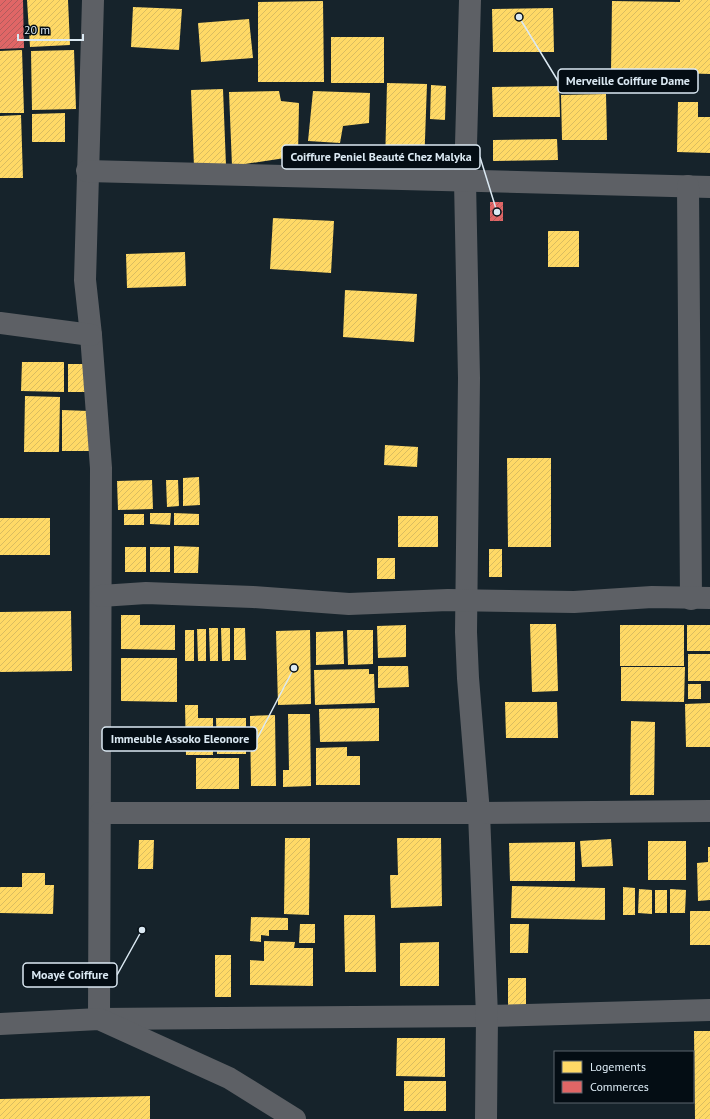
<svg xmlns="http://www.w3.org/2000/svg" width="710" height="1119" viewBox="0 0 710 1119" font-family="'PT Sans',sans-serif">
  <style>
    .homes { fill: url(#homes-hatch) }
    .shops { fill: url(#shops-hatch) }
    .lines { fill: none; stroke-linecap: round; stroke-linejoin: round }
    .minor { stroke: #5d6065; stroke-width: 22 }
    .leader { fill: none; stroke: #dbe9f3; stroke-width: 1.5 }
    .callout-dot { fill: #dbe9f3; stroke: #040d14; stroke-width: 1.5 }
    .callout { fill: #040d14; stroke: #dbe9f3; stroke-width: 1.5 }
    .callout-label { font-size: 12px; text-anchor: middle; font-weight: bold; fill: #dbe9f3 }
  </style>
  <defs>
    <pattern id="homes-hatch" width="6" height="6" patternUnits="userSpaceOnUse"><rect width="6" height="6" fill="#ffd966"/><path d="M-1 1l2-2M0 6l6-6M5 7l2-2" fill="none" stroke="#d9bc60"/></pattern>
    <pattern id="shops-hatch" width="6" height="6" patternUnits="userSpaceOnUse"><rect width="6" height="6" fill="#e06666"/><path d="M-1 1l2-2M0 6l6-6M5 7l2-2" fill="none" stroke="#b15c5d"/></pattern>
  </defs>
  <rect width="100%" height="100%" fill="#16232b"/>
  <!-- homes -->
  <g class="homes">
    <path d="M27,0H68L70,45L30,47Z"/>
    <path d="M680,0H710V74L611,71L612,1L680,2Z"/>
    <path d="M323,1L324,82H258V2Z"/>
    <path d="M133,7L182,9L179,50L131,47Z"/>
    <path d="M553,8L554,52H493L492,9Z"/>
    <path d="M249,19L253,58L201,62L198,23Z"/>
    <rect x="331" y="37" width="53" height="46"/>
    <path d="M22,50L24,113H0V51Z"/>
    <path d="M74,50L76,109L32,110L31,51Z"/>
    <path d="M387,83L427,84L424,167L385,165Z"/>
    <path d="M431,85L446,86L445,120L430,119Z"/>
    <path d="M559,86L560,117H493L492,87Z"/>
    <path d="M223,89L226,166L194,167L191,90Z"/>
    <path d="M279,91L281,101L299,103L298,156L232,166L229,92Z"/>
    <path d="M313,91L370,93L369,123L343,126L340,143L308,141Z"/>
    <path d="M606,94L607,140H562L561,95Z"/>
    <path d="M678,102H698V117H710V153L677,152Z"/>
    <path d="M65,113V142H32V114Z"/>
    <path d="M21,115L23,178H0V116Z"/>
    <path d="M557,139L558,160L493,161V140Z"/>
    <path d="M273,218L334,221L331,273L270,269Z"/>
    <rect x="548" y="231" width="31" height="36"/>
    <path d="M185,252L186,286L127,288L126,254Z"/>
    <path d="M345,290L417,294L414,342L343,337Z"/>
    <path d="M22,362H64V392L21,391Z"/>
    <rect x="68" y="364" width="17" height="28"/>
    <path d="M25,396L60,397L59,452H24Z"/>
    <path d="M62,410L89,411V451H62Z"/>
    <path d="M385,445L418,447L417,467L384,465Z"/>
    <path d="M507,458H551V547H508Z"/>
    <path d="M199,477L200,505L183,506V478Z"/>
    <path d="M152,480L153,509L118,510L117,481Z"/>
    <path d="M166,480H178L179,506L167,507Z"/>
    <path d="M150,513H171L170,525L150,524Z"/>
    <path d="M174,513L199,514V525H174Z"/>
    <rect x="124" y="514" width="20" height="11"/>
    <rect x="398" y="516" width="40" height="31"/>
    <rect x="0" y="518" width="50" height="37"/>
    <path d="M174,546L199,547L198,573H174Z"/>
    <rect x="125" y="547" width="21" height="25"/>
    <rect x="150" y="547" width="20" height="25"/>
    <rect x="489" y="549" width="13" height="28"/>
    <rect x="377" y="558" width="18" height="21"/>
    <path d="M71,611L72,671L0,672V612Z"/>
    <path d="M121,615H140V625H175V650L121,649Z"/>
    <path d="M530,624H556L558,691L532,692Z"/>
    <path d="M406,625V657L378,658L377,626Z"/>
    <rect x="620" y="625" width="64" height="41"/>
    <rect x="687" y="625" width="23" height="26"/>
    <path d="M209,628H218V661H210Z"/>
    <path d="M221,628H230V661H222Z"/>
    <path d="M234,628H245L246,660H234Z"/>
    <path d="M197,629H206V661H198Z"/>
    <rect x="185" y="630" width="9" height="31"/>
    <path d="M310,630L311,704L278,705L276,631Z"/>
    <path d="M347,630H373V664L348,665Z"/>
    <path d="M343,631L344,664L316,665V632Z"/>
    <rect x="688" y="654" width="22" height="27"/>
    <path d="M121,658H177V702L121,701Z"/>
    <path d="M378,666H408L409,687L378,688Z"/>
    <path d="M621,667H685L684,702L621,701Z"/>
    <path d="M369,669V674H374L375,703L315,705L314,670Z"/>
    <rect x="688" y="684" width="13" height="15"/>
    <path d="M505,702H557L558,738H506Z"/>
    <path d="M710,703V747H686L685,704Z"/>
    <path d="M185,705H198V718H213V755H186Z"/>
    <path d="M379,708V741L320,742L319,709Z"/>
    <path d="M288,714H310L311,786L283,787V770H289Z"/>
    <path d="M275,715L276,786H251L250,716Z"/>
    <path d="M216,718H246V754H217Z"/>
    <path d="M631,721L655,722L654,795H630Z"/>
    <path d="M347,747V756H360V785H316V748Z"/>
    <rect x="196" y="758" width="43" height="31"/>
    <path d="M285,838H310L309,915L284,914Z"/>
    <path d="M397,838H441L442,906L391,908L390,875H398Z"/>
    <path d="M611,839L613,866L582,867L580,841Z"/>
    <path d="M139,840H154L153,869H138Z"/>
    <rect x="648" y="841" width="38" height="39"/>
    <path d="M575,842V881H510L509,843Z"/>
    <path d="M708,847H710V900L698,901L697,863L708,862Z"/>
    <path d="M22,873H45V885H54L53,914L0,913V887H22Z"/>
    <path d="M512,886L605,888V920L511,918Z"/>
    <path d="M623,887L635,888V915H623Z"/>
    <path d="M639,889L652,890V914L638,913Z"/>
    <path d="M670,889L686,890L685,913H670Z"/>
    <rect x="655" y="890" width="12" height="23"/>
    <rect x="690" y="911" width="20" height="34"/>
    <path d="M344,915H375L376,972H345Z"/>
    <path d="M251,917L288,918V930H269V936L261,935V942L250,941Z"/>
    <path d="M300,924H315V943H299Z"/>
    <path d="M510,924H529L528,953H510Z"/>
    <path d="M264,941L295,942L294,948H313V986L250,985V960L264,961Z"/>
    <path d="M439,942V986H400V943Z"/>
    <rect x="215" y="955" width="16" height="42"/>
    <rect x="508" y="978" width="18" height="28"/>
    <path d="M694,1031H710V1119H695Z"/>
    <path d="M397,1038H445V1077L396,1076Z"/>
    <rect x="404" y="1081" width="42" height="30"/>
    <path d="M150,1096V1119H0V1099Z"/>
  </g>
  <!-- shops -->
  <g class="shops">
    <path d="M0,0H23L24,48L0,49Z"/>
    <rect x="490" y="202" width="13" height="19"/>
  </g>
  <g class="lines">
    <!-- minor -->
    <g class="minor">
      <path d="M93,0L85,280L91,335L101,468L99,1019L487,1016L710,1010"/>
      <path d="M470,0L465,181L469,378L466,632L468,678L479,813L487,1016L486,1119"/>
      <path d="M87,171L710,187"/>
      <path d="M688,186L691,599"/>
      <path d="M0,323L91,335"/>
      <path d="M101,596L146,593L253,597L349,604L448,600L574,602L652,597L710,598"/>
      <path d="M100,813H479L710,811"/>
      <path d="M0,1024L99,1019L229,1078L295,1119"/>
    </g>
  </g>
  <!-- callouts -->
  <path class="leader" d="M519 17L558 81M497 212L480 157M294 668L257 739M142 930L117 975"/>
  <g class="callout-dot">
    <circle cx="519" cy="17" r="4"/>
    <circle cx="497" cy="212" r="4"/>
    <circle cx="294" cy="668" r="4"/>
    <circle cx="142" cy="930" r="4"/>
  </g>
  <g class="callout">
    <rect x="558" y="69" width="140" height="24" rx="4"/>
    <rect x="282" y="145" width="198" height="24" rx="4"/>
    <rect x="102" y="727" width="155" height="24" rx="4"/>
    <rect x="23" y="963" width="94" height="24" rx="4"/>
  </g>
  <g class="callout-label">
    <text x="628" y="85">Merveille Coiffure Dame</text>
    <text x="381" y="161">Coiffure Peniel Beauté Chez Malyka</text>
    <text x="180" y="743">Immeuble Assoko Eleonore</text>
    <text x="70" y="979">Moayé Coiffure</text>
  </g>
  <!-- legend -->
  <rect x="554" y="1051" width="140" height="52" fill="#040d14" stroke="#5a656d"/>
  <rect x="562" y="1061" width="20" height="12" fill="#ffd966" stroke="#5a656d"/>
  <text x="590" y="1071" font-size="12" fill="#dbe9f3">Logements</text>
  <rect x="562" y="1081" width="20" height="12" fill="#e06666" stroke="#5a656d"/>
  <text x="590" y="1091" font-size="12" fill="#dbe9f3">Commerces</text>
  <!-- scale -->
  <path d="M18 34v6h65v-6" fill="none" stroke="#dbe9f3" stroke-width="2"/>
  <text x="24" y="34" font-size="12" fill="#dbe9f3" stroke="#040d14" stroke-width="3" paint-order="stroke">20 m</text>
</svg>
